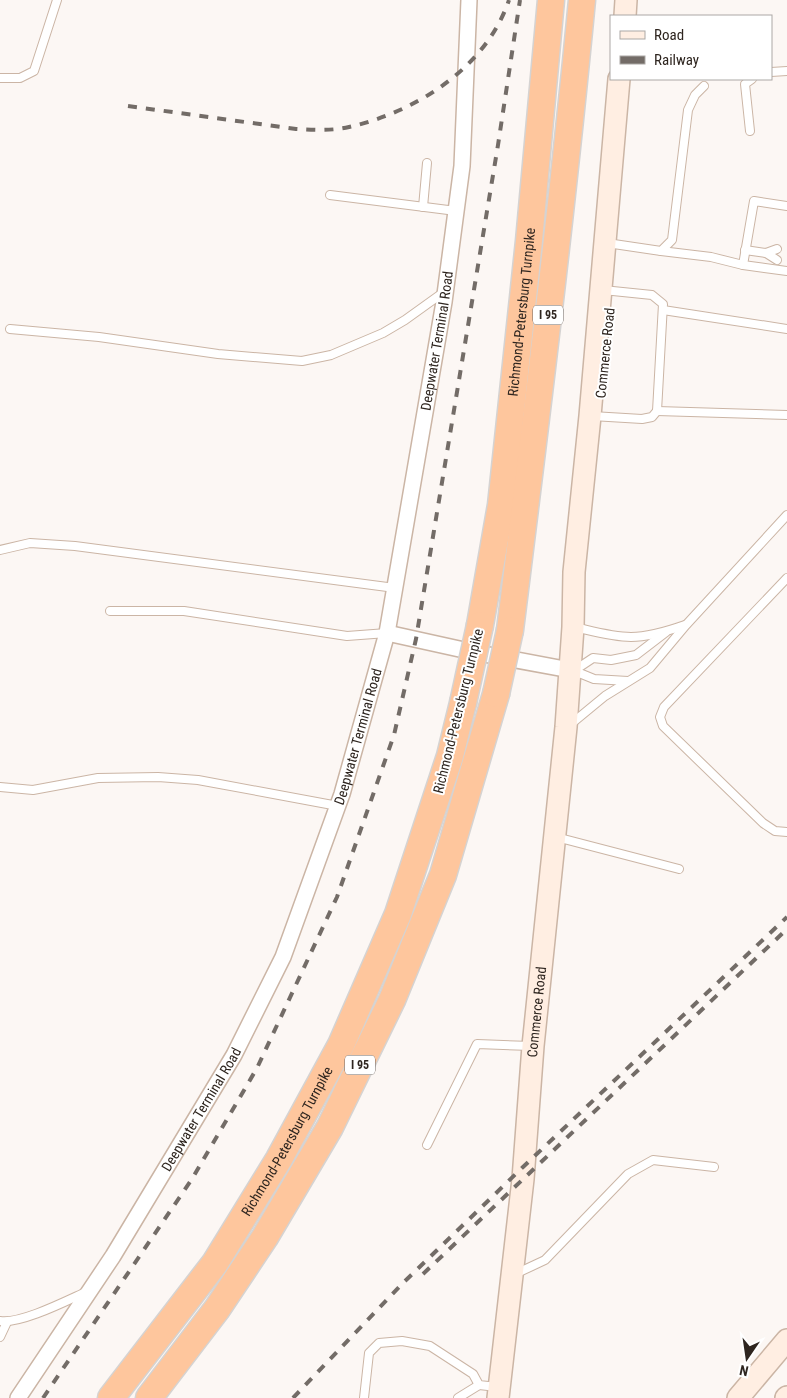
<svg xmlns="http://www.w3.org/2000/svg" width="787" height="1398" viewBox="0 0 787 1398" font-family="'Roboto Condensed',sans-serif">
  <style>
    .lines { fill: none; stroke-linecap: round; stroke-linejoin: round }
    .lane-casing { stroke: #cbb5a5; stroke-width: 10 }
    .street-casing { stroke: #cbb5a5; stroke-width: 18 }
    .secondary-casing { stroke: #cbb5a5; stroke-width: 24 }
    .highway-casing { stroke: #d5d3d2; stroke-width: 29 }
    .lane { stroke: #fff; stroke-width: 8 }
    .street { stroke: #fff; stroke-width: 15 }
    .secondary { stroke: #ffeee2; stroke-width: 21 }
    .highway { stroke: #fec69d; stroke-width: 26 }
    .rail { stroke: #736c67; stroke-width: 4; stroke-dasharray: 9 9; stroke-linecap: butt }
    .highway-bridge-casing { stroke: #d5d3d2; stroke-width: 29; stroke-linecap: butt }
    .highway-bridge { stroke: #fec69d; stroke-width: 26 }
    .labels { text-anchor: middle; stroke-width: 4; stroke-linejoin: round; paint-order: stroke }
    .shield { fill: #fff; stroke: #6d6662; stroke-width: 1 }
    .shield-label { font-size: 12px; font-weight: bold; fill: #2e251f }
    .street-label { font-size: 14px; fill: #2e251f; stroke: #fff }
  </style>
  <rect width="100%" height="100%" fill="#fcf7f4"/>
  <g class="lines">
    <defs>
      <g id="lane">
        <path d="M771,72L787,71"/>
        <path d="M0,78H20L34,71L57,0"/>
        <path d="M750,131L745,84L752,79"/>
        <path d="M330,195L456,211"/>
        <path d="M423,207L427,163"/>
        <path d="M607,243L661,251L672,240L688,110L695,95L704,86"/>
        <path d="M745,250L766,253L777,260"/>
        <path d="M661,251L711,257L743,265L787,271"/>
        <path d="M766,253L777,249"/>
        <path d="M743,265L754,201L787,206"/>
        <path d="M663,310L787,329"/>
        <path d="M10,329L99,337L218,354L302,361L331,355L383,333L405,320L444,292"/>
        <path d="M657,411L787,415"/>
        <path d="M592,416L642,419L652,417L657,411L663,304L652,295L603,290"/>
        <path d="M0,550L30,543L75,546L395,588"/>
        <path d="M787,578L664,707L660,717L663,726L763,823L775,831L787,832"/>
        <path d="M110,611H184L347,636L387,633"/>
        <path d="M574,627C592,631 612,637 631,637C649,637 668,631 685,625"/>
        <path d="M572,670L594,679L628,681"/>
        <path d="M575,670L593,658L611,660L636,655L666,632"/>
        <path d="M571,724L605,696L650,668L686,625L787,515"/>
        <path d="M0,787L33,790L98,778L158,777L198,780L338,806"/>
        <path d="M556,837L679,869"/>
        <path d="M427,1145L477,1044L531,1046"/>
        <path d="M515,1274L545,1260L628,1174L653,1160L714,1167"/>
        <path d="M0,1321C21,1324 66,1301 86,1292"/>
        <path d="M0,1337L7,1322"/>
        <path d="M364,1398L369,1353L379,1343L402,1341L430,1346L473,1374L479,1385L497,1387"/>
        <path d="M458,1398L479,1385"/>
      </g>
      <g id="street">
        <path d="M387,633L473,652L570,670"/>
        <path id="s1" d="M18,1398L113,1256L234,1055L283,957L342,794L387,633L444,302L462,166L469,0"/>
      </g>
      <g id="secondary">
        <path d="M625,16L626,0"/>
        <path id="s2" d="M498,1398L523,1179L533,1046L566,727L573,627L574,572L590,416L619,79"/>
        <path d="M738,1398L787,1340"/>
        <path d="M786,1398L787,1397"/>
      </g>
      <g id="highway">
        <path id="s3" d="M480,625L501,505L529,241L551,0"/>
        <path d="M510,630C536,420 562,211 582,0"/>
        <path id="s4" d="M111,1398L215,1263L279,1159L341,1045L398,914L450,756L463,703"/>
        <path d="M149,1398L217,1309L265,1237L330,1127L392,1000L443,875L496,694"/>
      </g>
    </defs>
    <!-- lane casing -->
    <use href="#lane" class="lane-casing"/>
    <!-- street casing -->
    <use href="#street" class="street-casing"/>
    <!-- secondary casing -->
    <use href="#secondary" class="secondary-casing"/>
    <!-- highway casing -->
    <use href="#highway" class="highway-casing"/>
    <!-- lane -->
    <use href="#lane" class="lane"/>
    <!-- street -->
    <use href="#street" class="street"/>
    <!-- secondary -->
    <use href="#secondary" class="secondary"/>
    <!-- highway -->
    <use href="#highway" class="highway"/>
    <!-- rail -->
    <g class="rail">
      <path d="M128,106L296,129C313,130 332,131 349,127C416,112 486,68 509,0"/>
      <path d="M423,1274L787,929"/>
      <path d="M43,1398L192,1179L257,1068L337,897L394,735L416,639L498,145L520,0"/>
      <path d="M293,1398L403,1283L523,1167L787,917"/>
    </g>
    <defs>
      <g id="highway-bridge">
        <path d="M496,694L510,630"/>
        <path d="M463,703L480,625"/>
      </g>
    </defs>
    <!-- highway-bridge casing -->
    <use href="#highway-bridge" class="highway-bridge-casing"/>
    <!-- highway-bridge -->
    <use href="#highway-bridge" class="highway-bridge"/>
  </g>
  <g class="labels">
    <!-- shield labels -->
    <g class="shield">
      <rect x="533" y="305.5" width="30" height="19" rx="4"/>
      <rect x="345" y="1055.5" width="30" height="19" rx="4"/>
    </g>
    <g class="shield-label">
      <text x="548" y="319">I 95</text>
      <text x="360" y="1069">I 95</text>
    </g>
    <!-- street labels -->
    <g class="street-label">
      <text dy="5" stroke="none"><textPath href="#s3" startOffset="316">Richmond-Petersburg Turnpike</textPath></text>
      <text dy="5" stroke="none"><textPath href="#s1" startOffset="1152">Deepwater Terminal Road</textPath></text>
      <text transform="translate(605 353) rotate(-84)" y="5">Commerce Road</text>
      <text transform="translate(458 711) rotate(-76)" y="5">Richmond-Petersburg Turnpike</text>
      <text dy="5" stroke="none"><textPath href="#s1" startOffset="748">Deepwater Terminal Road</textPath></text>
      <text dy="5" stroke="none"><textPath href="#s2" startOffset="388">Commerce Road</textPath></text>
      <text dy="5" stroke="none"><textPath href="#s1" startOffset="342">Deepwater Terminal Road</textPath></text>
      <text dy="5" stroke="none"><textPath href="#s4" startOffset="312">Richmond-Petersburg Turnpike</textPath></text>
    </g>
  </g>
  <!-- legend -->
  <rect x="610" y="15" width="162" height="65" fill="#ffffff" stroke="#aba8a5"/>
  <rect x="620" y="31" width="25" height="8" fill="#ffeee2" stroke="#aba8a5"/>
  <text x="654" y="40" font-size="15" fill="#2e251f">Road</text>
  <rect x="620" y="56" width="25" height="8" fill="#736c67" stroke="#aba8a5"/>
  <text x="654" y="65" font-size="15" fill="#2e251f">Railway</text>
  <!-- north arrow -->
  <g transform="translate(747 1358) rotate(193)" stroke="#ffffff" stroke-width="4" paint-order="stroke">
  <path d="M0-4L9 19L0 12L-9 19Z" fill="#2e251f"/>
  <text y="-8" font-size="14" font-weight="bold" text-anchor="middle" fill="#2e251f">N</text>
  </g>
</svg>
